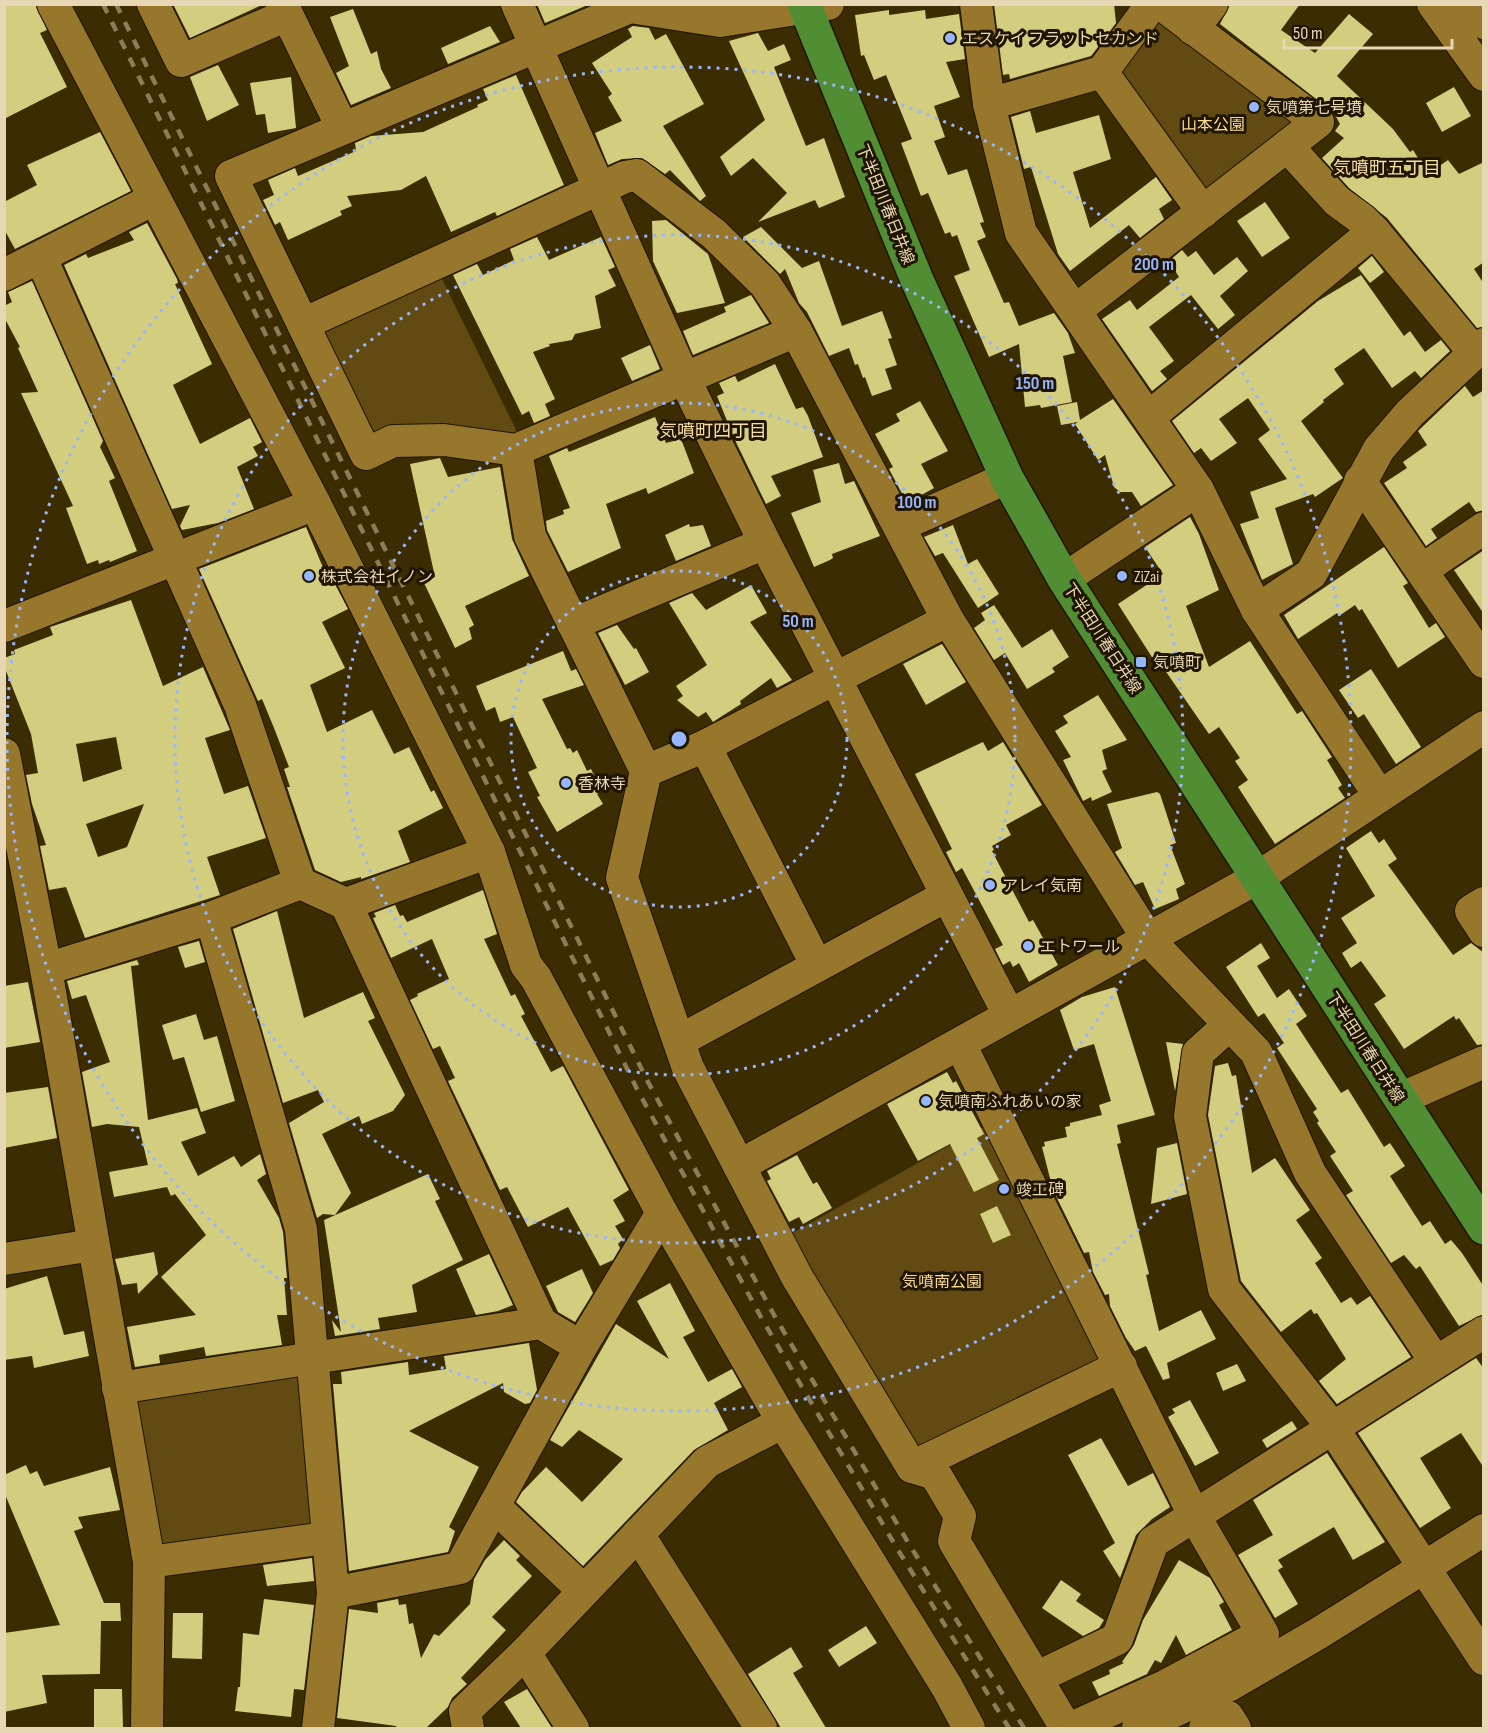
<svg xmlns="http://www.w3.org/2000/svg" width="1488" height="1733" viewBox="0 0 1488 1733" font-family="'Sofia Sans Condensed','Noto Sans JP',sans-serif">
  <style>
    .green { fill: #624b12 }
    .building { fill: #d3ce7f; fill-rule: evenodd }
    .lines { fill: none; stroke-linecap: round; stroke-linejoin: round }
    .minor-casing { stroke: #1f1501; stroke-width: 34 }
    .major-casing { stroke: #1f1501; stroke-width: 36 }
    .minor { stroke: #97772b; stroke-width: 32 }
    .major { stroke: #518d32; stroke-width: 33 }
    .rail { stroke: #8d7c56; stroke-width: 4.5; stroke-dasharray: 10 10; stroke-linecap: butt }
    .ring { fill: none; stroke: #96b6fd; stroke-width: 3; stroke-dasharray: 3 6 }
    .poi-dot { fill: #96b6fd; stroke: #1f1501; stroke-width: 2 }
    .labels { text-anchor: middle; stroke-width: 6; stroke-linejoin: round; paint-order: stroke }
    .poi-label { font-size: 16px; fill: #e8d7b4; stroke: #1f1501; text-anchor: start }
    .park-label { font-size: 16px; fill: #fbd991; stroke: #1f1501 }
    .street-label { font-size: 16px; fill: #e8d7b4; stroke: #1f1501 }
    .neighbourhood-label { font-size: 18px; fill: #f9dea3; stroke: #1f1501 }
    .centre { fill: #96b6fd; stroke: #1f1501; stroke-width: 3 }
    .ring-label { font-size: 18px; text-anchor: middle; font-weight: bold; fill: #96b6fd; stroke: #1f1501; stroke-width: 6; stroke-linejoin: round; paint-order: stroke }
  </style>
  <rect width="100%" height="100%" fill="#3c2c02"/>
  <!-- green -->
  <g class="green">
    <path d="M1163,19L1298,118L1206,198L1117,71L1153,21Z"/>
    <path d="M439,273L519,436L380,437L370,433L321,334L324,325Z"/>
    <path d="M988,1124L1103,1356L1100,1365L922,1454L787,1236Z"/>
    <path d="M295,1372L304,1378L316,1521L310,1529L167,1549L160,1542L136,1404L142,1396Z"/>
  </g>
  <!-- building -->
  <g class="building">
    <path d="M4,4H35L47,30L40,33L67,87L4,119Z"/>
    <path d="M173,4H264L190,38Z"/>
    <path d="M537,4H590L545,23Z"/>
    <path d="M994,4H1114L1116,23L1107,35L1097,37L1098,47L1091,56L1010,79L1009,74L1003,75Z"/>
    <path d="M1230,4H1300L1281,30L1315,53L1349,14L1373,34L1337,76L1393,129L1410,152L1413,150L1428,174L1448,160L1459,174L1484,162V262L1474,269L1484,284V327L1477,328L1387,218L1349,188L1322,158L1344,138L1335,131L1340,124L1334,113L1220,24Z"/>
    <path d="M353,9L371,54L377,51L381,69L391,88L351,105L336,73L349,66L330,17Z"/>
    <path d="M889,10V15L925,10L926,19L959,14L965,59L946,62L960,97L934,106L945,137L934,141L948,175L967,169L984,222L980,223L986,237L977,241L1004,303L1009,302L1019,326L1054,313L1068,333L1075,353L1063,356L1072,402L1041,408L1040,405L1025,407L1019,344L989,357L954,276L970,270L957,235L952,237L950,232L945,234L928,193L921,196L901,143L912,139L886,75L874,80L864,55L861,56L855,15Z"/>
    <path d="M490,26L500,42L448,64L441,48Z"/>
    <path d="M633,26L649,28L655,40L666,34L704,104L663,126L706,196L700,201L670,170L665,174L642,158L622,159L608,165L595,133L622,121L608,97L612,94L592,63L632,37L628,29Z"/>
    <path d="M758,33L768,51L784,44L791,60L774,67L806,146L824,138L845,197L819,208L815,200L758,222L787,193L753,158L731,176L720,157L765,120L729,41Z"/>
    <path d="M218,65L239,105L207,121L190,77Z"/>
    <path d="M516,75L564,185L497,216L495,212L451,232L426,176L401,190L347,196L352,206L340,211L342,215L288,240L280,222L275,225L263,200L274,195L268,180L295,168L298,176L356,151L355,143L371,136L423,132L478,107L477,105L488,100L483,89Z"/>
    <path d="M291,77L296,128L268,133L265,114L256,115L250,83Z"/>
    <path d="M1454,87L1471,116L1442,132L1426,103Z"/>
    <path d="M1030,111L1036,133L1099,115L1111,159L1073,172L1090,228L1156,177L1172,200L1159,209L1164,219L1140,238L1129,225L1070,271L1058,254L1031,167L1024,169L1011,117Z"/>
    <path d="M100,132L131,191L15,249L4,229V202L37,185L27,165Z"/>
    <path d="M1265,202L1290,238L1262,257L1237,221Z"/>
    <path d="M666,220L708,254L725,303L677,313L653,261L652,221Z"/>
    <path d="M147,223L177,279L178,283L175,284L212,364L173,385L200,444L250,418L262,442L253,447L258,456L237,467L254,509L218,523L182,530L180,526L190,505L172,509L64,265L86,254L88,258L134,240L129,232Z"/>
    <path d="M761,227L802,268L819,261L842,326L882,311L892,338L888,339L897,365L885,369L892,389L872,396L865,377L863,378L858,364L855,365L849,348L829,356L807,312L799,303L785,269L780,274L743,237Z"/>
    <path d="M537,237L549,260L601,237L615,267L608,270L616,286L595,296L601,328L575,334L572,340L549,344L550,346L533,352L555,399L545,404L550,416L534,423L529,411L522,415L453,275L477,264L483,275L514,260L510,249Z"/>
    <path d="M1182,250L1188,257L1196,251L1214,275L1237,257L1248,271L1220,296L1235,315L1218,329L1191,295L1149,327L1174,361L1160,371L1167,379L1152,391L1102,319L1130,300L1137,310L1179,277L1169,261Z"/>
    <path d="M1372,256L1384,272L1370,283L1358,268Z"/>
    <path d="M1361,275L1404,336L1410,331L1425,352L1441,340L1450,351L1421,378L1415,371L1392,388L1364,348L1334,369L1344,384L1323,400L1324,402L1301,421L1343,478L1315,497L1313,494L1275,508L1293,564L1262,580L1240,524L1259,518L1250,492L1287,479L1258,439L1270,430L1248,398L1219,419L1237,443L1211,461L1201,448L1194,453L1172,421L1318,301Z"/>
    <path d="M32,281L103,441L100,447L115,478L109,481L137,551L110,562L109,560L99,564L98,560L87,564L66,508L73,506L21,393L38,392L18,348L20,347L4,317V306L12,302L8,292Z"/>
    <path d="M751,295L769,323L693,355L683,331L726,312L724,307Z"/>
    <path d="M650,345L660,369L632,381L621,358Z"/>
    <path d="M775,364L796,409L803,407L808,416L823,457L771,476L781,496L766,504L734,438L717,396L724,393L719,383L735,376L738,382Z"/>
    <path d="M1465,386L1473,397L1484,390V510L1476,512L1469,502L1431,529L1437,538L1426,546L1384,483L1407,468L1403,462L1427,445L1418,431Z"/>
    <path d="M1113,399L1173,485L1141,506L1132,492H1120L1114,487L1105,455L1098,460L1075,424L1078,422L1061,425L1057,406L1077,402L1080,420Z"/>
    <path d="M920,401L948,451L921,464L934,488L907,503L889,469L893,467L875,434L900,421L896,414Z"/>
    <path d="M655,417L666,443L681,439L694,473L648,494L646,488L606,504L621,548L568,572L547,530L546,521L564,514L563,510L570,508L549,456L567,448L569,452Z"/>
    <path d="M440,458L448,477L500,467L512,539L529,576L465,606L474,625L469,628L472,639L455,648L424,583L435,577L410,464Z"/>
    <path d="M839,463L845,484L854,481L880,536L832,554L833,558L830,560L814,567L791,513L821,502L813,470Z"/>
    <path d="M1190,517L1199,534L1219,590L1186,606L1209,667L1250,641L1297,714L1302,711L1332,757L1327,760L1342,785L1338,788L1345,798L1275,844L1238,787L1248,780L1235,761L1240,758L1219,727L1209,734L1160,663L1157,665L1118,604L1163,574L1145,547Z"/>
    <path d="M689,524L690,527L703,525L711,546L676,561L665,535Z"/>
    <path d="M953,525L968,564L977,559L999,594L978,608L943,553L935,556L924,537Z"/>
    <path d="M306,527L324,570L327,569L348,609L322,622L345,668L310,685L327,732L372,710L394,754L409,747L431,792L434,790L443,808L398,831L410,862L361,879V877L341,882L315,870L287,787H290L284,769L289,767L274,728L262,699L258,701L199,569Z"/>
    <path d="M1384,547L1408,583L1403,586L1429,628L1436,623L1445,637L1398,668L1362,609L1359,611L1355,605L1339,616L1337,613L1298,639L1284,615Z"/>
    <path d="M1484,550V614L1454,570Z"/>
    <path d="M751,585L767,613L750,622L792,680L777,688L771,678L740,701L741,704L719,718L713,722L706,712L698,717L677,700L683,696L676,686L707,665L669,603L692,593L706,610Z"/>
    <path d="M131,600L163,686L203,667L230,730L205,738L224,794L248,786L266,838L207,857L220,895L85,938L66,887L49,890L40,846L46,845L32,804L26,775L38,773L31,734L4,666V658L15,654L14,650L53,635L50,627ZM116,737L122,769L83,782L76,744ZM144,804L127,847L98,857L86,824Z"/>
    <path d="M994,605L1022,648L1052,629L1069,657L1052,668L1055,672L1027,689L1005,653L994,660L974,628L985,620L981,613Z"/>
    <path d="M617,625L634,649L636,648L649,672L625,685L598,633Z"/>
    <path d="M942,644L966,682L926,705L903,664Z"/>
    <path d="M563,651L571,671L576,669L584,685L542,699L567,749L570,748L573,753L577,750L587,771L591,769L602,791L597,794L603,804L557,832L537,797L540,796L528,772L537,768L513,717L500,722L495,707L486,711L476,686Z"/>
    <path d="M1371,669L1421,747L1396,764L1364,714L1358,718L1339,690Z"/>
    <path d="M1098,695L1127,740L1102,750L1107,769L1102,771L1112,792L1092,801L1091,797L1083,801L1063,760L1071,757L1055,731L1068,723L1063,716Z"/>
    <path d="M983,742L988,751L1003,742L1042,805L1006,825L1011,835L992,846L994,850L992,851L1029,922L1033,920L1058,965L1029,982L1019,963L1013,967L1010,961L1003,965L995,949L1003,945L962,868L956,872L946,852L952,849L915,774Z"/>
    <path d="M1157,792L1160,794L1176,843L1170,845L1185,884L1176,889L1179,899L1155,909L1143,882L1135,885L1115,852L1122,848L1107,804Z"/>
    <path d="M1371,831L1379,843L1384,839L1397,859L1388,865L1453,955L1471,943L1484,953V1044L1477,1045L1459,1018L1456,1020L1454,1016L1404,1049L1374,1004L1386,996L1361,961L1351,968L1342,953L1357,943L1341,918L1375,896L1346,848Z"/>
    <path d="M483,890L497,934L484,939L511,996L515,994L525,1014L521,1016L551,1072L563,1066L629,1190L613,1200L625,1221L615,1226L623,1239L618,1244L620,1248L613,1260L600,1266L568,1207L528,1227L507,1187L500,1190L448,1081L455,1078L440,1046L433,1049L410,1000L418,996L417,994L449,979L432,939L391,958L373,918L376,917L374,913L395,905L400,916L403,915L407,922Z"/>
    <path d="M277,911L304,1018L363,992L375,1018L368,1021L405,1095L393,1111L362,1124L359,1116L322,1134L351,1193L335,1215L323,1214L317,1218L289,1123L324,1102L318,1090L283,1103L233,929Z"/>
    <path d="M199,941L205,962L185,968L178,947Z"/>
    <path d="M1261,943L1270,958L1257,966L1277,998L1289,989L1307,1016L1296,1024L1341,1093L1348,1089L1384,1147L1390,1143L1405,1166L1390,1176L1422,1226L1430,1221L1445,1244L1451,1240L1462,1253L1484,1287V1314L1459,1326L1420,1266L1416,1269L1404,1255L1391,1263L1346,1195L1353,1191L1330,1156L1336,1152L1317,1123L1319,1121L1313,1112L1317,1109L1277,1048L1284,1043L1264,1013L1258,1017L1226,967Z"/>
    <path d="M137,960L139,965L131,966L148,1120L197,1108L206,1133L181,1142L198,1176L234,1156L241,1167L260,1154L266,1174L257,1180L279,1218L283,1232L287,1278H284L287,1315H277L282,1345L206,1356L204,1347L159,1355L160,1363L135,1367L127,1327L196,1315L161,1277L206,1235L175,1194L171,1196L167,1187L114,1197L109,1172L148,1165L139,1127L107,1124L92,1127L82,1072L110,1062L86,995L72,999L67,981Z"/>
    <path d="M28,982L40,1042L4,1048V986Z"/>
    <path d="M1115,987L1155,1115L1117,1125L1121,1143L1117,1144L1149,1274L1146,1275L1159,1331L1201,1310L1216,1339L1167,1363L1170,1378L1163,1380L1146,1346L1135,1351L1126,1338L1110,1306L1109,1294L1105,1295L1093,1272L1089,1252L1084,1253L1053,1190L1042,1147L1045,1146L1044,1142L1067,1137L1065,1127L1070,1126V1123L1102,1115L1099,1105L1111,1101L1094,1044L1074,1050L1060,1010L1082,997Z"/>
    <path d="M196,1014L204,1040L217,1036L235,1101L201,1112L184,1057L173,1060L162,1025Z"/>
    <path d="M1166,1042L1183,1044L1175,1091Z"/>
    <path d="M1228,1063L1232,1076L1236,1075L1252,1173L1275,1158L1310,1210L1296,1220L1322,1258L1315,1263L1341,1303L1351,1297L1357,1305L1370,1296L1411,1357L1337,1404L1319,1381L1346,1359L1317,1313L1314,1314L1311,1309L1281,1332L1241,1281L1208,1115L1215,1066Z"/>
    <path d="M947,1072L953,1083L956,1081L984,1134L977,1138L999,1180L974,1192L950,1144L918,1161L887,1104Z"/>
    <path d="M48,1087L57,1138L4,1148V1093Z"/>
    <path d="M1177,1143L1187,1194L1151,1204L1157,1148Z"/>
    <path d="M797,1155L813,1184L817,1182L832,1208L803,1224L799,1217L789,1222L767,1181L771,1179L767,1171Z"/>
    <path d="M428,1174L440,1199L435,1201L463,1260L412,1285L417,1312L378,1318L380,1329L335,1336L332,1320L341,1332L324,1220Z"/>
    <path d="M997,1206L1011,1235L993,1243L980,1214Z"/>
    <path d="M154,1252L158,1274L138,1294L137,1283L122,1285L115,1259Z"/>
    <path d="M489,1254L513,1305L498,1311L476,1315L456,1269Z"/>
    <path d="M582,1269L593,1293L575,1322L558,1312L546,1286Z"/>
    <path d="M47,1276L64,1335L84,1331L89,1356L34,1368L32,1356L4,1360V1289Z"/>
    <path d="M670,1283L695,1331L683,1337L708,1382L732,1369L742,1387L714,1403L728,1430L694,1450L583,1566L516,1502L522,1492L546,1467L582,1502L623,1459L579,1430L562,1447L550,1440L616,1324L669,1359L637,1301Z"/>
    <path d="M529,1343L537,1390L530,1403L525,1404L504,1392L503,1383L409,1431L479,1467L449,1527L455,1531L448,1552L349,1571L333,1384H342L341,1372L408,1362L409,1375L446,1369L444,1356Z"/>
    <path d="M1476,1358L1484,1369V1468L1461,1433L1420,1458L1451,1508L1420,1528L1358,1433Z"/>
    <path d="M1237,1364L1246,1381L1223,1391L1216,1373Z"/>
    <path d="M1190,1400L1219,1453L1195,1466L1168,1417L1175,1413L1172,1409Z"/>
    <path d="M1292,1421L1297,1429L1267,1448L1262,1440Z"/>
    <path d="M1101,1438L1128,1486L1153,1473L1170,1507L1152,1519L1136,1535L1120,1578L1103,1551L1115,1543L1068,1455Z"/>
    <path d="M1327,1453L1385,1542L1353,1560L1334,1527L1278,1560L1283,1567L1278,1570L1298,1604L1275,1618L1238,1555L1273,1535L1253,1500Z"/>
    <path d="M26,1465L30,1474L37,1471L44,1486L110,1467L120,1510L78,1517L83,1528L74,1531L104,1603H120L121,1621H101L100,1674L42,1675L47,1703L4,1712V1633L60,1625L4,1492V1475Z"/>
    <path d="M504,1540L520,1556L516,1560L532,1576L492,1617L506,1630L461,1678L467,1684L452,1698L448,1707L426,1728H397L396,1726L337,1718L349,1609L378,1613L377,1603L398,1599L399,1605L406,1604L409,1624L413,1623L421,1658L434,1634L439,1636L470,1604L474,1579L485,1560Z"/>
    <path d="M312,1558L314,1581L267,1586L263,1565Z"/>
    <path d="M1179,1560L1210,1578L1224,1602L1219,1605L1232,1630L1186,1655L1176,1635L1161,1663L1155,1660L1147,1674L1099,1696L1092,1682L1110,1674L1109,1670L1124,1663L1122,1662L1134,1645L1143,1620Z"/>
    <path d="M1061,1580L1081,1594L1076,1601L1104,1620L1099,1628L1083,1636L1042,1608Z"/>
    <path d="M264,1599L314,1605L304,1690L294,1689L291,1717L235,1711L238,1687H240L243,1633L259,1635Z"/>
    <path d="M173,1613H203L202,1659L172,1658Z"/>
    <path d="M866,1626L877,1643L839,1667L828,1650Z"/>
    <path d="M791,1647L803,1667L793,1673L826,1728H781L748,1674Z"/>
    <path d="M94,1689H122L123,1728H94Z"/>
    <path d="M527,1689L552,1728H521L504,1702Z"/>
  </g>
  <g class="lines">
    <defs>
      <g id="minor">
        <path d="M53,4L315,504L489,852L526,965L536,978L662,1213L783,1422L947,1687L969,1728"/>
        <path d="M153,4L181,61L287,15"/>
        <path d="M282,4L342,127"/>
        <path d="M517,4L684,378L765,543L1009,1015"/>
        <path d="M976,4L989,104L1021,233L1198,490L1257,610L1379,795"/>
        <path d="M1433,4L1484,75"/>
        <path d="M1436,4L1484,23"/>
        <path d="M1193,29L1212,4"/>
        <path d="M1102,72L1203,212"/>
        <path d="M989,104L1102,72L1152,4"/>
        <path d="M1287,146L1337,201L1363,220L1374,231"/>
        <path d="M41,258L240,705L300,883"/>
        <path d="M4,275L154,199"/>
        <path d="M1076,310L1318,122L1161,4"/>
        <path d="M303,324L625,177L637,175L714,234L765,284L796,331L948,620L1148,939L1256,1052L1310,1173L1435,1361"/>
        <path d="M796,331L516,450L444,440L393,441L366,454L231,176L630,7L720,21L828,4"/>
        <path d="M1149,417L1374,231L1474,352"/>
        <path d="M516,450L530,536L646,771L622,878L688,1068L797,1277L912,1467L935,1474L960,1516L954,1541L1066,1728"/>
        <path d="M1360,481L1484,662"/>
        <path d="M899,526L1007,478"/>
        <path d="M1422,570L1484,528"/>
        <path d="M1064,579L1198,490"/>
        <path d="M1257,610L1311,574L1379,449L1410,413L1484,344"/>
        <path d="M573,624L765,543"/>
        <path d="M4,626L315,504"/>
        <path d="M705,746L817,966"/>
        <path d="M4,754L46,969L149,1562L147,1728"/>
        <path d="M646,771L705,746L948,620"/>
        <path d="M1484,903L1471,911L1484,931"/>
        <path d="M346,904L541,1323"/>
        <path d="M211,918L301,1229L333,1593L318,1728"/>
        <path d="M46,969L211,918L300,883L346,904L489,852"/>
        <path d="M1229,1025L1198,1053L1190,1116L1224,1289L1332,1427L1484,1659"/>
        <path d="M679,1041L946,896"/>
        <path d="M960,1044L1194,1515L1263,1634L1167,1685L1071,1728"/>
        <path d="M1400,1099L1484,1062"/>
        <path d="M739,1166L1257,878L1484,727"/>
        <path d="M4,1259L93,1245"/>
        <path d="M118,1388L541,1323L581,1347"/>
        <path d="M912,1467L1121,1366"/>
        <path d="M494,1506L583,1590"/>
        <path d="M638,1534L761,1728"/>
        <path d="M149,1562L326,1538"/>
        <path d="M333,1593L460,1568L581,1347L662,1213"/>
        <path d="M525,1653L573,1728"/>
        <path d="M1036,1678L1117,1639L1153,1542L1484,1332"/>
        <path d="M468,1728L465,1711L525,1653L707,1462L783,1422"/>
        <path d="M1138,1728L1230,1685L1319,1633L1484,1530"/>
        <path d="M1205,1728L1228,1717L1235,1728"/>
      </g>
      <path id="major" d="M804,4L917,280L1007,478L1064,579L1484,1228"/>
    </defs>
    <!-- minor casing -->
    <use href="#minor" class="minor-casing"/>
    <!-- major casing -->
    <use href="#major" class="major-casing"/>
    <!-- minor -->
    <use href="#minor" class="minor"/>
    <!-- major -->
    <use href="#major" class="major"/>
    <!-- rail -->
    <g class="rail">
      <path d="M103,4L637,1089L762,1319L898,1550L1009,1728"/>
      <path d="M116,4L648,1082L774,1315L909,1544L1024,1728"/>
    </g>
  </g>
  <!-- distance rings -->
  <g class="ring">
    <circle cx="679" cy="739" r="168"/>
    <circle cx="679" cy="739" r="336"/>
    <circle cx="679" cy="739" r="504"/>
    <circle cx="679" cy="739" r="672"/>
  </g>
  <!-- markers -->
  <g class="poi-dot">
    <circle cx="950" cy="38" r="6"/>
    <circle cx="1254" cy="107" r="6"/>
    <circle cx="309" cy="576" r="6"/>
    <circle cx="1122" cy="576" r="6"/>
    <rect x="1135" y="656" width="12" height="12" rx="3"/>
    <circle cx="566" cy="783" r="6"/>
    <circle cx="990" cy="885" r="6"/>
    <circle cx="1028" cy="946" r="6"/>
    <circle cx="926" cy="1101" r="6"/>
    <circle cx="1004" cy="1189" r="6"/>
  </g>
  <g class="labels">
    <!-- poi labels -->
    <g class="poi-label">
      <text x="962" y="44">エスケイ フラット セカンド</text>
      <text x="1266" y="113">気噴第七号墳</text>
      <text x="321" y="582">株式会社イノン</text>
      <text x="1134" y="582">ZiZai</text>
      <text x="1153" y="668">気噴町</text>
      <text x="578" y="789">香林寺</text>
      <text x="1002" y="891">アレイ気南</text>
      <text x="1040" y="952">エトワール</text>
      <text x="938" y="1107">気噴南ふれあいの家</text>
      <text x="1016" y="1195">竣工碑</text>
    </g>
    <!-- park labels -->
    <g class="park-label">
      <text x="1213" y="130">山本公園</text>
      <text x="942" y="1287">気噴南公園</text>
    </g>
    <!-- street labels -->
    <g class="street-label">
      <text transform="translate(886 204) rotate(68)" y="6">下半田川春日井線</text>
      <text transform="translate(1103 638) rotate(57)" y="6">下半田川春日井線</text>
      <text transform="translate(1366 1047) rotate(57)" y="6">下半田川春日井線</text>
    </g>
    <!-- neighbourhood labels -->
    <g class="neighbourhood-label">
      <text x="1387" y="174">気噴町五丁目</text>
      <text x="713" y="437">気噴町四丁目</text>
    </g>
  </g>
  <circle cx="679" cy="739" r="9" class="centre"/>
  <g class="ring-label">
    <text x="1154" y="270">200 m</text>
    <text x="1035" y="389">150 m</text>
    <text x="917" y="508">100 m</text>
    <text x="798" y="627">50 m</text>
  </g>
  <!-- border -->
  <rect width="1488" height="1733" fill="none" stroke="#e8d7b4" stroke-width="12"/>
  <!-- scale -->
  <path d="M1284 39v9h168v-9" fill="none" stroke="#e8d7b4" stroke-width="3"/>
  <text x="1293" y="39" font-size="18" fill="#e8d7b4" stroke="#1f1501" stroke-width="4.5" paint-order="stroke">50 m</text>
</svg>
